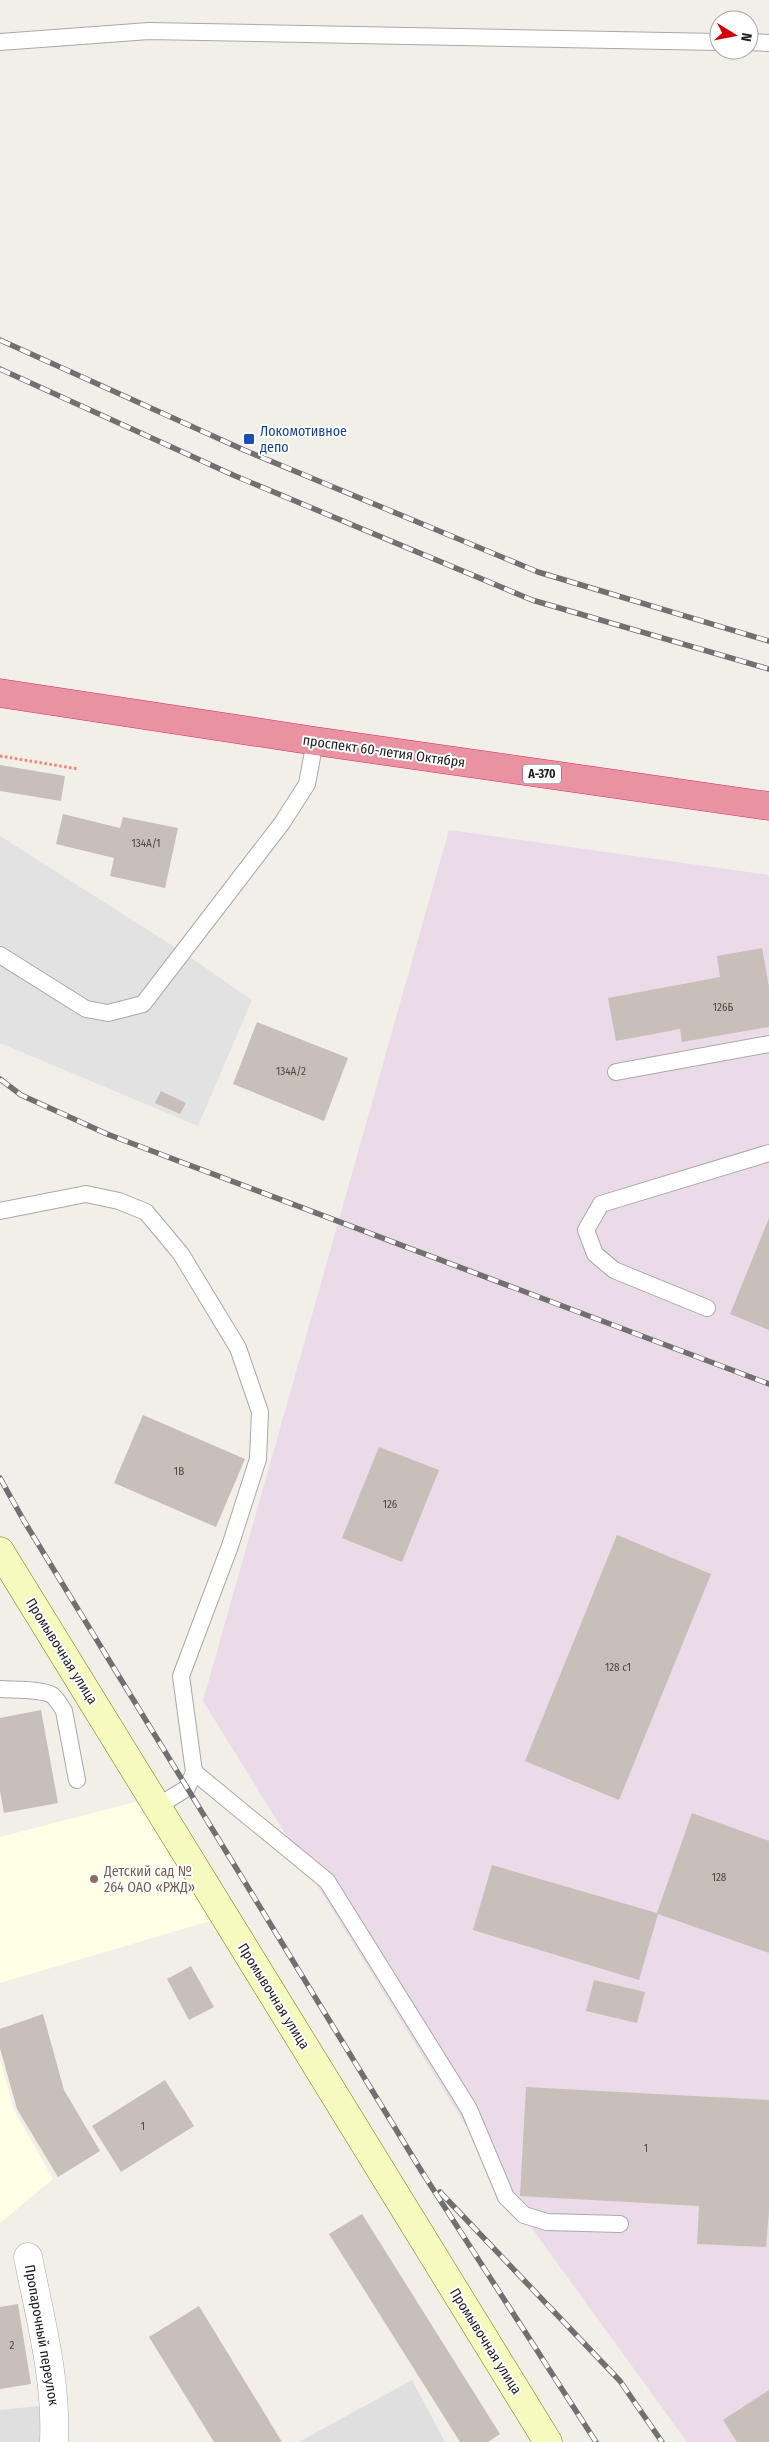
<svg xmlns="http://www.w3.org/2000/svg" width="769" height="2442" viewBox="0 0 769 2442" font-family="'Fira Sans Condensed',sans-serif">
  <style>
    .residential { fill: #e0dfdf }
    .industrial { fill: #ebdbe8 }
    .education { fill: #ffffe5 }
    .parking { fill: #e2e2e2 }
    .building { fill: #c7bfb8 }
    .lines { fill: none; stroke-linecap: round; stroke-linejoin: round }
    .lane-casing { stroke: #a9a9a9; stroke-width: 18 }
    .street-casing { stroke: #a9a9a9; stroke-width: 29 }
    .secondary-casing { stroke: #707d05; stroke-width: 29 }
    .highway-casing { stroke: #dc2a67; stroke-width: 29 }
    .path { stroke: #fa8072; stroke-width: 3; stroke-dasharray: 2.5 2.5; stroke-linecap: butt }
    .lane { stroke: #fff; stroke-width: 16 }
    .street { stroke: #fff; stroke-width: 28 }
    .secondary { stroke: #f7fabf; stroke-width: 28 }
    .highway { stroke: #e892a2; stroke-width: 28 }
    .rail-casing { stroke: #707070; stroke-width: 5.5 }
    .rail { stroke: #fff; stroke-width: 4; stroke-dasharray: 11; stroke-linecap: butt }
    .transit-dot { fill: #1a4fb4; stroke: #fff; stroke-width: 2 }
    .education-dot { fill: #8d6e63; stroke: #fff; stroke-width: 2 }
    .labels { text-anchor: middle; stroke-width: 4; stroke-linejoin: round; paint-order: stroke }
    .number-label { font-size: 11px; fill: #4b4948 }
    .shield { fill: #fff; stroke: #646464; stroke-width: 1 }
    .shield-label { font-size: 12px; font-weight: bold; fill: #222 }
    .transit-label { font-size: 14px; fill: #164399; stroke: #fff; text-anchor: start }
    .street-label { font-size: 14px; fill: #222; stroke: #fff }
    .education-label { font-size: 14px; fill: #785e54; stroke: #fff; text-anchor: start }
  </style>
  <rect width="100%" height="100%" fill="#f2efe9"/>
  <!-- residential -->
  <g class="residential">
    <path d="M412,2380L445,2442H299Z"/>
    <path d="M48,2405L51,2442H0V2410Z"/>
  </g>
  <!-- industrial -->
  <path class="industrial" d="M449,830L769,875V2442H687L515,2205L203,1701Z"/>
  <!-- education -->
  <g class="education">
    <path d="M143,1800L210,1921L0,1983V1837Z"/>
    <path d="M0,2059L14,2110L53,2179L0,2223Z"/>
  </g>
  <!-- parking -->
  <path class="parking" d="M0,836L184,953L252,1000L198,1126L0,1043Z"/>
  <!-- building -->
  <g class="building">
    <path d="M0,765L65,776L61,801L0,791Z"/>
    <path d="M63,814L120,828L123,817L178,828L165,888L110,876L114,858L56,844Z"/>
    <path d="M762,948L769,987V1027L682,1042L680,1029L616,1041L608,998L720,977L717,956Z"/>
    <path d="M257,1022L348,1058L324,1121L233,1084Z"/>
    <path d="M161,1091L186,1103L180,1114L155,1103Z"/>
    <path d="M769,1218V1330L730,1314Z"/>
    <path d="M143,1415L245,1459L216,1527L114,1483Z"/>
    <path d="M379,1447L439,1470L402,1562L342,1538Z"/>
    <path d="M617,1535L711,1574L619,1800L525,1761Z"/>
    <path d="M41,1710L58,1803L4,1813L0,1791V1718Z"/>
    <path d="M692,1813L769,1841V1953L658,1914L639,1980L473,1930L492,1865L657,1913Z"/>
    <path d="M191,1966L214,2007L189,2020L167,1979Z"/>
    <path d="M594,1980L645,1992L637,2023L586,2011Z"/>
    <path d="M43,2014L64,2090L100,2151L58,2177L17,2109L0,2048V2029Z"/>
    <path d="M165,2080L194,2126L121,2172L92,2126Z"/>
    <path d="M526,2087L769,2100V2211L766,2247L697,2244L699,2206L520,2196Z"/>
    <path d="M362,2214L500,2434L488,2442H460L329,2234Z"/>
    <path d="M18,2304L31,2384L0,2389V2307Z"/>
    <path d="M199,2306L282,2442H214L149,2337Z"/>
    <path d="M769,2390V2442H737L723,2420Z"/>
  </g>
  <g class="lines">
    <defs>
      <g id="lane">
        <path d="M0,42L149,31L719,42"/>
        <path d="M749,42L769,43"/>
        <path d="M0,955L86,1009L108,1013L143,1004L282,823L307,784L315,741"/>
        <path d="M616,1072L769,1044"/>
        <path d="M0,1211L86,1194L119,1201L146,1212L181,1254L238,1348L260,1412L258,1459L230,1546L181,1676L194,1772L187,1788L158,1806"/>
        <path d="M707,1308L614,1270L595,1254L586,1230L601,1204L769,1153"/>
        <path d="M0,1689C13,1690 42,1689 52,1695C57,1699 61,1706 64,1711L77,1780"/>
        <path d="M194,1772L327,1881L469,2109L506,2197L524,2215L547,2222L620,2224"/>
      </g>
      <path id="street" d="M28,2257C40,2318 57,2380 54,2442"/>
      <path id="secondary" d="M0,1551L548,2442"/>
      <path id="highway" d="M0,693L315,741L769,806"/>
    </defs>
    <!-- lane casing -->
    <use href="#lane" class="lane-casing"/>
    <!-- street casing -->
    <use href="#street" class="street-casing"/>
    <!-- secondary casing -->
    <use href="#secondary" class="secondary-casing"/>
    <!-- highway casing -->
    <use href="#highway" class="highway-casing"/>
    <!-- path -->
    <path class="path" d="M0,756L78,769"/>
    <!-- lane -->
    <use href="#lane" class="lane"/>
    <!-- street -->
    <use href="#street" class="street"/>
    <!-- secondary -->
    <use href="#secondary" class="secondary"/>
    <!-- highway -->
    <use href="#highway" class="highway"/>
    <defs>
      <g id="rail">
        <path d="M0,340L244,450L538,572L769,641"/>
        <path d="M0,369L233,475L532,600L769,669"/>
        <path d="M0,1079L21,1095L107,1134L769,1384"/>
        <path d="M0,1478L24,1521L422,2172L596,2442"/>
        <path d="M440,2192L620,2381L662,2442"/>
      </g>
    </defs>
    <!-- rail casing -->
    <use href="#rail" class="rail-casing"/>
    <!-- rail -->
    <use href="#rail" class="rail"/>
  </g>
  <!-- markers -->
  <rect class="transit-dot" x="243" y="433" width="12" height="12" rx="2.5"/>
  <circle class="education-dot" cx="94" cy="1879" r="5"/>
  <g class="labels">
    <!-- number labels -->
    <g class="number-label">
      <text x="146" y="847">134А/1</text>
      <text x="723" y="1011">126Б</text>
      <text x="291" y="1075">134А/2</text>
      <text x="179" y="1475">1В</text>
      <text x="390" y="1508">126</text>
      <text x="618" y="1671">128 с1</text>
      <text x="719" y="1881">128</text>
      <text x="143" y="2130">1</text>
      <text x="646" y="2152">1</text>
      <text x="12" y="2349">2</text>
    </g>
    <!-- shield labels -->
    <rect class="shield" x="523" y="764.5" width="38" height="19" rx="4"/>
    <g class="shield-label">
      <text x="542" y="778">А-370</text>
    </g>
    <!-- transit labels -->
    <g class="transit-label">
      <text x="260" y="436">Локомотивное<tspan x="260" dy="16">депо</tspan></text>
    </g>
    <!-- street labels -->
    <g class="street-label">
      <text transform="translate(384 751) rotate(8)" y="5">проспект 60-летия Октября</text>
      <text transform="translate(62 1651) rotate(58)" y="5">Промывочная улица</text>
      <text transform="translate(274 1996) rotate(58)" y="5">Промывочная улица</text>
      <text transform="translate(42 2335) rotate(80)" y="5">Пропарочный переулок</text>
      <text transform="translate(486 2341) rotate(58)" y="5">Промывочная улица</text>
    </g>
    <!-- education labels -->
    <g class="education-label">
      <text x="104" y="1876">Детский сад №<tspan x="104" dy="16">264 ОАО «РЖД»</tspan></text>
    </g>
  </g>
  <!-- north arrow -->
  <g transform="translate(734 35) rotate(100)"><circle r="24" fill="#ffffff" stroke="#a7a7a7"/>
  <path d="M0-4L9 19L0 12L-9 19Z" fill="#d40000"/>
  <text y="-8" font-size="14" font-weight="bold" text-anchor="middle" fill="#222222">N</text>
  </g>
</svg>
